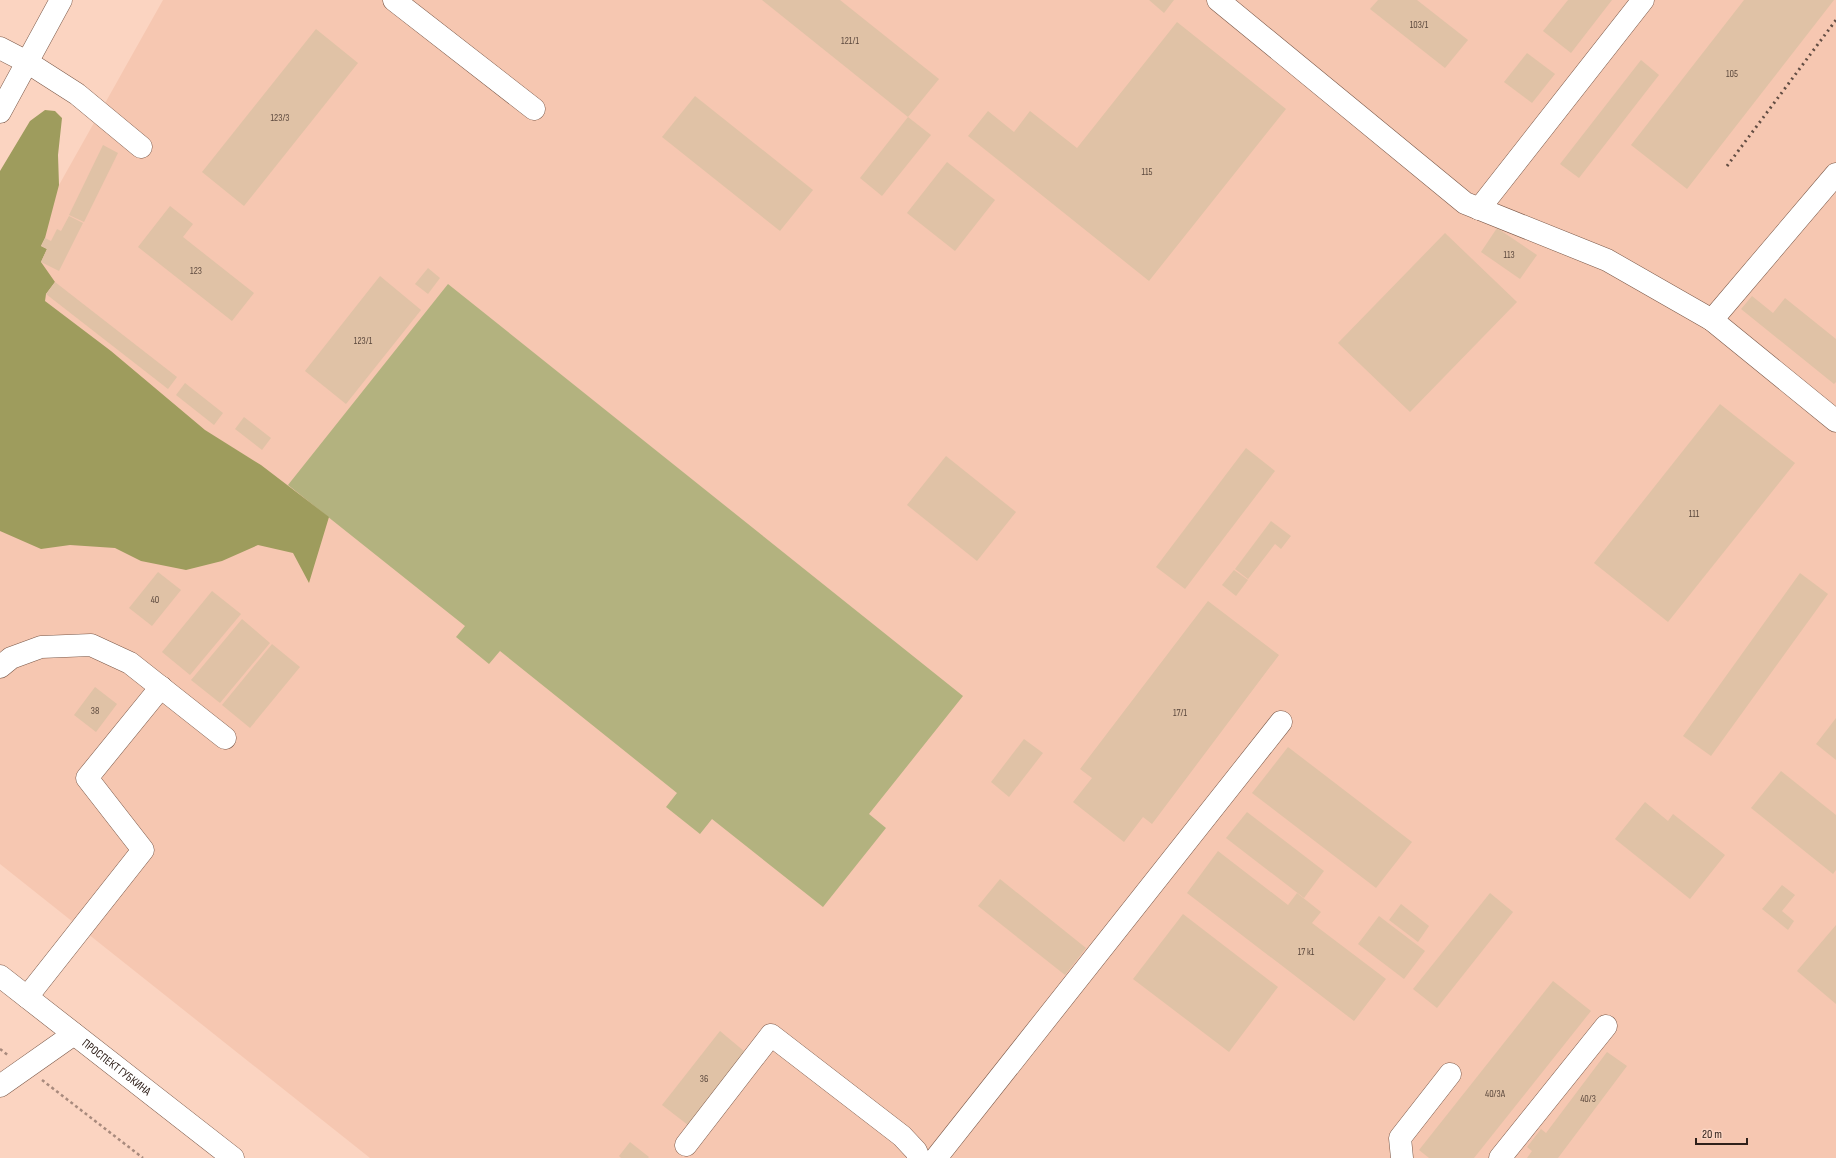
<svg xmlns="http://www.w3.org/2000/svg" width="1836" height="1158" viewBox="0 0 1836 1158" font-family="'Sofia Sans Condensed',sans-serif">
  <style>
    .built { fill: #f6c7b1 }
    .green { fill: #b3b27f }
    .forest { fill: #9e9c5d }
    .building { fill: #e0c2a6 }
    .lines { fill: none; stroke-linecap: round; stroke-linejoin: round }
    .minor-casing { stroke: #7a5848; stroke-width: 23 }
    .major-casing { stroke: #7a5848; stroke-width: 23 }
    .path { stroke: #a88a7d; stroke-width: 2.5; stroke-dasharray: 3 3; stroke-linecap: butt }
    .minor { stroke: #fff; stroke-width: 22 }
    .major { stroke: #fff; stroke-width: 22 }
    .rail { stroke: #624d43; stroke-width: 3; stroke-dasharray: 2 4; stroke-linecap: butt }
    .labels { text-anchor: middle; stroke-width: 3; stroke-linejoin: round; paint-order: stroke }
    .number-label { font-size: 10px; fill: #5b483d }
    .street-label { font-size: 12px; fill: #2f201a; stroke: #fbd4c1 }
  </style>
  <rect width="100%" height="100%" fill="#fbd4c1"/>
  <!-- built -->
  <path class="built" d="M163,0H1836V1158H370L0,864V290Z"/>
  <!-- green -->
  <path class="green" d="M448,284L963,696L869,814L886,828L823,907L712,819L700,834L666,807L677,793L500,651L489,664L456,637L465,626L288,485Z"/>
  <!-- forest -->
  <path class="forest" d="M45,110L55,111L62,118L58,155L59,185L45,238L41,246L47,249L41,262L55,282L46,294L45,301L111,351L205,430L261,465L329,517L309,583L293,553L258,545L222,561L186,570L141,561L115,548L70,545L41,549L0,531V171L30,121Z"/>
  <!-- building -->
  <g class="building">
    <path d="M762,0H840L939,79L908,117Z"/>
    <path d="M1149,0H1174L1164,13Z"/>
    <path d="M1378,0H1417L1468,40L1445,68L1370,9Z"/>
    <path d="M1568,0H1612L1571,53L1543,31Z"/>
    <path d="M1744,0H1834L1687,189L1631,145Z"/>
    <path d="M1177,22L1286,109L1149,281L968,136L988,111L1014,132L1030,111L1077,148Z"/>
    <path d="M316,29L358,63L244,206L202,172Z"/>
    <path d="M1527,53L1555,74L1532,103L1504,82Z"/>
    <path d="M1641,60L1659,75L1579,178L1560,164Z"/>
    <path d="M695,96L813,190L780,231L662,137Z"/>
    <path d="M908,117L931,135L882,196L860,178Z"/>
    <path d="M103,145L118,153L84,222L69,215Z"/>
    <path d="M947,162L995,200L955,251L907,213Z"/>
    <path d="M170,206L193,224L183,237L254,293L232,321L138,247Z"/>
    <path d="M69,216L83,223L59,271L41,262L47,249L41,246L45,238L51,241L57,229L61,231Z"/>
    <path d="M1497,228L1537,255L1520,279L1481,252Z"/>
    <path d="M1445,233L1517,302L1410,412L1338,343Z"/>
    <path d="M428,268L440,278L428,294L415,284Z"/>
    <path d="M380,276L421,310L346,404L305,371Z"/>
    <path d="M55,282L177,377L168,389L46,294Z"/>
    <path d="M1752,296L1773,313L1785,298L1836,339V382L1834,384L1741,309Z"/>
    <path d="M185,383L223,413L214,425L176,395Z"/>
    <path d="M1720,404L1795,463L1668,622L1594,563Z"/>
    <path d="M244,417L271,438L262,450L235,429Z"/>
    <path d="M1246,448L1275,471L1185,589L1156,567Z"/>
    <path d="M946,456L1016,512L977,561L907,505Z"/>
    <path d="M1271,521L1291,536L1281,549L1275,544L1248,579L1235,569Z"/>
    <path d="M1234,570L1248,580L1236,596L1222,585Z"/>
    <path d="M158,572L181,590L152,626L129,608Z"/>
    <path d="M1800,573L1828,594L1711,756L1683,736Z"/>
    <path d="M212,591L241,614L190,675L162,652Z"/>
    <path d="M1208,601L1279,655L1152,824L1143,817L1124,842L1073,802L1092,778L1080,769Z"/>
    <path d="M242,619L270,643L220,703L191,680Z"/>
    <path d="M272,644L300,667L250,728L222,705Z"/>
    <path d="M95,687L117,704L96,732L74,715Z"/>
    <path d="M1836,718V760L1816,744Z"/>
    <path d="M1024,739L1043,753L1009,797L991,782Z"/>
    <path d="M1288,747L1412,842L1376,888L1252,793Z"/>
    <path d="M1781,771L1836,815V870L1833,874L1751,808Z"/>
    <path d="M1645,802L1668,821L1673,814L1725,855L1690,899L1615,839Z"/>
    <path d="M1247,812L1324,871L1304,898L1226,838Z"/>
    <path d="M1218,851L1288,905L1297,893L1321,912L1312,923L1386,979L1354,1021L1187,893Z"/>
    <path d="M1000,879L1086,948L1065,975L978,906Z"/>
    <path d="M1782,885L1795,895L1782,911L1794,921L1788,930L1762,909Z"/>
    <path d="M1490,893L1513,912L1437,1008L1413,989Z"/>
    <path d="M1401,904L1429,926L1418,942L1389,920Z"/>
    <path d="M1183,914L1278,987L1229,1052L1133,979Z"/>
    <path d="M1379,916L1425,951L1404,979L1358,944Z"/>
    <path d="M1836,925V1004L1797,971Z"/>
    <path d="M1553,981L1591,1011L1474,1158H1429L1419,1150Z"/>
    <path d="M720,1031L745,1052L688,1125L662,1105Z"/>
    <path d="M1607,1052L1627,1066L1558,1158H1527L1532,1151L1527,1147L1541,1129L1546,1133Z"/>
    <path d="M630,1142L649,1157L648,1158H621L619,1156Z"/>
  </g>
  <g class="lines">
    <defs>
      <g id="minor">
        <path d="M394,0L534,109"/>
        <path d="M1218,0L1465,203L1607,260L1712,320L1836,421"/>
        <path d="M0,48L27,62L77,94L141,147"/>
        <path d="M1479,209L1643,0"/>
        <path d="M1712,320L1836,174"/>
        <path d="M0,667L11,658L41,647L91,645L130,663L225,738"/>
        <path d="M27,997L143,850L87,778L161,687"/>
        <path d="M0,1086L74,1034"/>
        <path d="M686,1145L771,1035L902,1136L916,1151L919,1158"/>
        <path d="M936,1158L1281,722"/>
        <path d="M1402,1158L1400,1138L1450,1074"/>
        <path d="M1500,1158L1606,1026"/>
      </g>
      <g id="major">
        <path d="M0,112L61,0"/>
        <path id="s1" d="M0,976L233,1158"/>
      </g>
    </defs>
    <!-- minor casing -->
    <use href="#minor" class="minor-casing"/>
    <!-- major casing -->
    <use href="#major" class="major-casing"/>
    <!-- path -->
    <g class="path">
      <path d="M0,1049L9,1056"/>
      <path d="M42,1080L143,1158"/>
    </g>
    <!-- minor -->
    <use href="#minor" class="minor"/>
    <!-- major -->
    <use href="#major" class="major"/>
    <!-- rail -->
    <path class="rail" d="M1727,166L1836,20"/>
  </g>
  <g class="labels">
    <!-- number labels -->
    <g class="number-label">
      <text x="1419" y="28">103/1</text>
      <text x="850" y="44">121/1</text>
      <text x="1732" y="77">105</text>
      <text x="280" y="121">123/3</text>
      <text x="1147" y="175">115</text>
      <text x="1509" y="258">113</text>
      <text x="196" y="274">123</text>
      <text x="363" y="344">123/1</text>
      <text x="1694" y="517">111</text>
      <text x="155" y="603">40</text>
      <text x="95" y="714">38</text>
      <text x="1180" y="716">17/1</text>
      <text x="1306" y="955">17 к1</text>
      <text x="704" y="1082">36</text>
      <text x="1495" y="1097">40/3А</text>
      <text x="1588" y="1102">40/3</text>
    </g>
    <!-- street labels -->
    <g class="street-label">
      <text dy="4" stroke="none"><textPath href="#s1" startOffset="148">ПРОСПЕКТ ГУБКИНА</textPath></text>
    </g>
  </g>
  <!-- scale -->
  <path d="M1696 1138v6h51v-6" fill="none" stroke="#2f201a" stroke-width="2"/>
  <text x="1702" y="1138" font-size="12" fill="#2f201a" stroke="#fbd4c1" stroke-width="3" paint-order="stroke">20 m</text>
</svg>
